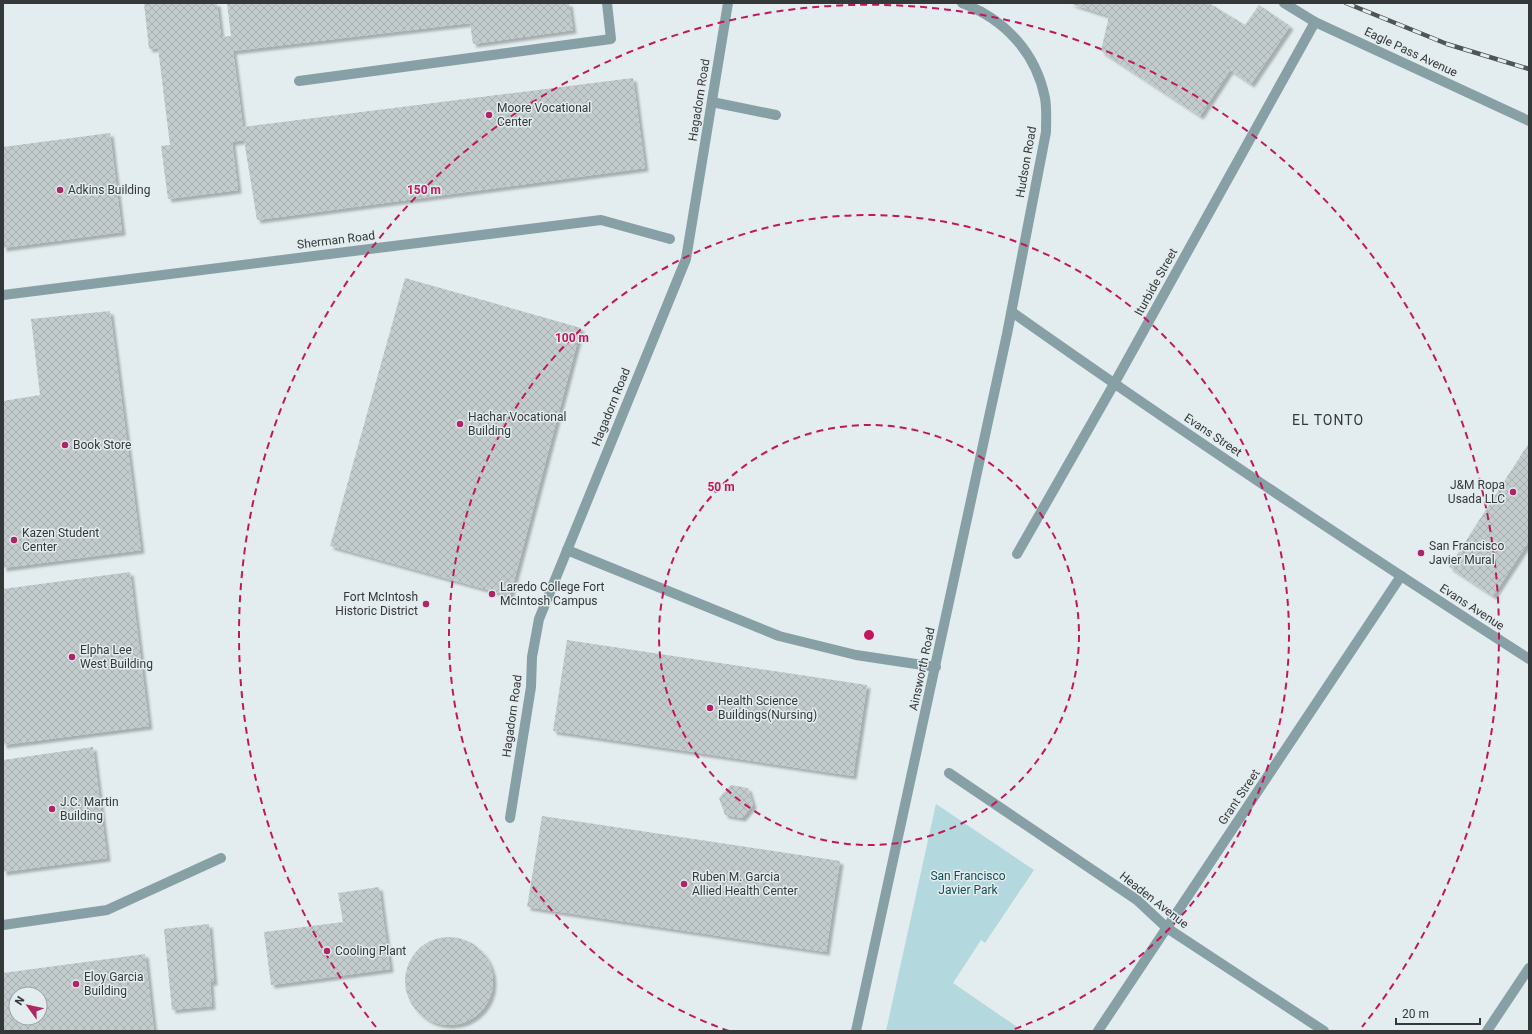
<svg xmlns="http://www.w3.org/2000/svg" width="1532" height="1034" viewBox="0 0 1532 1034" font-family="Roboto,sans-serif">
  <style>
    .park { fill: #b3d8de }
    .building { fill: url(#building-cross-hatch); fill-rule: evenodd; filter: url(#shadow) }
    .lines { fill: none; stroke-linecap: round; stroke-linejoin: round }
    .minor { stroke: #86a0a5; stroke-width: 10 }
    .rail-casing { stroke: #505455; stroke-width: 4.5 }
    .rail { stroke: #e3ecee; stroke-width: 3; stroke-dasharray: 9; stroke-linecap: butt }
    .ring { fill: none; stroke: #c2185b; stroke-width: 2; stroke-dasharray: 7 5 }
    .poi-dot { fill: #ae2465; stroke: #e3ecee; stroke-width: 1.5 }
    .labels { text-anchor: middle; stroke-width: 3; stroke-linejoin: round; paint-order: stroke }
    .street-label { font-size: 12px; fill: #353839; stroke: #e3ecee }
    .poi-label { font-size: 12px; fill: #353839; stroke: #e3ecee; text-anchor: start }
    .park-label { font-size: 12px; fill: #154e56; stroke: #e3ecee }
    .quarter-label { font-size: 14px; letter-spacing: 1px; fill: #353839; stroke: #e3ecee }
    .centre { fill: #c2185b; stroke: #e3ecee; stroke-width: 2 }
    .ring-label { font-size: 12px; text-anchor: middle; font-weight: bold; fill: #c2185b; stroke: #e3ecee; stroke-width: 3; stroke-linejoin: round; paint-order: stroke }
  </style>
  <defs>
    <pattern id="building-cross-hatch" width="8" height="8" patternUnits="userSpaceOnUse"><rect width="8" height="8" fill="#c3cccd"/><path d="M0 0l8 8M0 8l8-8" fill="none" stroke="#a8b0b1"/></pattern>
    <filter id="shadow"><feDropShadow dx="3.5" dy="3.5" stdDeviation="1" flood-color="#0004"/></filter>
  </defs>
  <rect width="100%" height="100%" fill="#e3ecee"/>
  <!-- park -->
  <path class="park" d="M936,804L1034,870L985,943L981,940L953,983L1023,1031H886Z"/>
  <!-- building -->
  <g class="building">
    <path d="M144,3H217L221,37L231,36L227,3H569L573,30L473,44L470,23L233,51L243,127L633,78L645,168L257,220L244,140L232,142L238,190L168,199L161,146L170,145L158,48L149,49Z"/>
    <path d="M1069,3H1209L1245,25L1259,5L1290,26L1251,84L1230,70L1200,116L1101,51L1109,16Z"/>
    <path d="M110,133L122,232L3,248V147Z"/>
    <path d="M405,278L581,328L510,596L330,546Z"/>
    <path d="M110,311L141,550L3,568V401L40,395L31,319Z"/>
    <path d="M1529,443V541L1493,596L1449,567Z"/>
    <path d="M130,572L149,726L3,745V589Z"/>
    <path d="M567,640L867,685L853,776L553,731Z"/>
    <path d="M93,747L107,858L3,872V760Z"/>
    <path d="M731,785L748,788L753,805L742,818L725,815L719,798Z"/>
    <path d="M542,816L840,861L826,952L527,907Z"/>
    <path d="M379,887L390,969L271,985L264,932L343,922L338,893Z"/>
    <path d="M209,924L214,982H210L212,1006L172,1010L164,929Z"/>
    <circle cx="449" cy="981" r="44"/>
    <path d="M145,954L154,1031H3V973ZM16,994H40V1018H16Z"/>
  </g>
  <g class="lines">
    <!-- minor -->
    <g class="minor">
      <path d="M1284,3L1315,22L1529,121"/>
      <path d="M299,81L611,39L607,3"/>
      <path d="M712,102L776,115"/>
      <path d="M3,295L601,220L670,239"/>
      <path d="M1012,312C1182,432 1355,547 1529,659"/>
      <path d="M567,550L779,636L856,655L936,667"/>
      <path d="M1017,554L1114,384L1315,22"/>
      <path d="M949,773L1137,900L1167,928L1324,1031"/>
      <path d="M510,818L531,687L532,657L539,619L686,259L728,3"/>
      <path d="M3,925L107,910L221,858"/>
      <path d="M856,1031L1007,334L1046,132C1046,122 1047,109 1045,98C1036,53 1005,19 962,3"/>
      <path d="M1098,1031L1401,576"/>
      <path d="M1487,1031L1529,968"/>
    </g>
    <defs>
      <path id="rail" d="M1346,3L1447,44L1529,69"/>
    </defs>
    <!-- rail casing -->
    <use href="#rail" class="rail-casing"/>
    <!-- rail -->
    <use href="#rail" class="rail"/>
  </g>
  <!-- distance rings -->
  <g class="ring">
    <circle cx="869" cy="635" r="210"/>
    <path d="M729 1031A420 420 0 1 1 1009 1031"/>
    <path d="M376 1027A630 630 0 1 1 1362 1027"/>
  </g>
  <!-- markers -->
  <g class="poi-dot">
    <circle cx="489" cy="115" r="4"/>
    <circle cx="60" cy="190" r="4"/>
    <circle cx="460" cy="424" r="4"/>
    <circle cx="65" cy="445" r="4"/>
    <circle cx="1513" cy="492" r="4"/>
    <circle cx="14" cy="540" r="4"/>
    <circle cx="1421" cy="553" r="4"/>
    <circle cx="492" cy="594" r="4"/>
    <circle cx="426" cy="604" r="4"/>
    <circle cx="72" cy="657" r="4"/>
    <circle cx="710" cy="708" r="4"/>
    <circle cx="52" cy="809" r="4"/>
    <circle cx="684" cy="884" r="4"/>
    <circle cx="327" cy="951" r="4"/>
    <circle cx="76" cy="984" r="4"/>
  </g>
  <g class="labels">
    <!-- street labels -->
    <g class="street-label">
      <text transform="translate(1411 52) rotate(25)" y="4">Eagle Pass Avenue</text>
      <text transform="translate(699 100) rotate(-81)" y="4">Hagadorn Road</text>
      <text transform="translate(1026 162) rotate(-80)" y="4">Hudson Road</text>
      <text transform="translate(336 240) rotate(-7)" y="4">Sherman Road</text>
      <text transform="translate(1156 282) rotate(-61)" y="4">Iturbide Street</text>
      <text transform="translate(611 407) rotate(-68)" y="4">Hagadorn Road</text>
      <text transform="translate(1213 435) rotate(34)" y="4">Evans Street</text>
      <text transform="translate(1472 607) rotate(33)" y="4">Evans Avenue</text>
      <text transform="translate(922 669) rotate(-78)" y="4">Ainsworth Road</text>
      <text transform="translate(512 716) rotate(-82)" y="4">Hagadorn Road</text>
      <text transform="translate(1239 797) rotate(-56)" y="4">Grant Street</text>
      <text transform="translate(1154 900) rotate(38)" y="4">Headen Avenue</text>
    </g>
    <!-- poi labels -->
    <g class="poi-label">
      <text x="497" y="112">Moore Vocational<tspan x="497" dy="14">Center</tspan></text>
      <text x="68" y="194">Adkins Building</text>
      <text x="468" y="421">Hachar Vocational<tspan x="468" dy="14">Building</tspan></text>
      <text x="73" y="449">Book Store</text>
      <text x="1505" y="489" text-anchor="end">J&amp;M Ropa<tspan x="1505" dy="14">Usada LLC</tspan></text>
      <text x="22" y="537">Kazen Student<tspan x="22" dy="14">Center</tspan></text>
      <text x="1429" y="550">San Francisco<tspan x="1429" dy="14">Javier Mural</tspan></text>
      <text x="500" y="591">Laredo College Fort<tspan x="500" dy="14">McIntosh Campus</tspan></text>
      <text x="418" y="601" text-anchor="end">Fort McIntosh<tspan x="418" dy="14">Historic District</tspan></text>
      <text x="80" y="654">Elpha Lee<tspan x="80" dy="14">West Building</tspan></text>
      <text x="718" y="705">Health Science<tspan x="718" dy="14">Buildings(Nursing)</tspan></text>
      <text x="60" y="806">J.C. Martin<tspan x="60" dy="14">Building</tspan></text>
      <text x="692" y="881">Ruben M. Garcia<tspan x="692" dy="14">Allied Health Center</tspan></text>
      <text x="335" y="955">Cooling Plant</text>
      <text x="84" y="981">Eloy Garcia<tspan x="84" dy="14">Building</tspan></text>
    </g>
    <!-- park labels -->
    <g class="park-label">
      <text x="968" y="880">San Francisco<tspan x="968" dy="14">Javier Park</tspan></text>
    </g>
    <!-- quarter labels -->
    <g class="quarter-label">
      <text x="1328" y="425">EL TONTO</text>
    </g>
  </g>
  <circle cx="869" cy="635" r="6" class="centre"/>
  <g class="ring-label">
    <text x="424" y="194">150 m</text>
    <text x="572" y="342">100 m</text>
    <text x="721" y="491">50 m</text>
  </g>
  <!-- border -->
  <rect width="1532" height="1034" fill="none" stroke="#353839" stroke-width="8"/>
  <!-- north arrow -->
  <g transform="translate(28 1006) rotate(303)"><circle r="19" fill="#e3ecee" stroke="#9da4a6"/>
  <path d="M0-3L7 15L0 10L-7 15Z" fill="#ae2465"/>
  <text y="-6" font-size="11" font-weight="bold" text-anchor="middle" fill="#353839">N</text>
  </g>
  <!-- scale -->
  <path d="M1396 1018v6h84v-6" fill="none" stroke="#353839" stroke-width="2"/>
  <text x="1402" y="1018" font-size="12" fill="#353839" stroke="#e3ecee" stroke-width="3" paint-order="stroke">20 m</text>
</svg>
